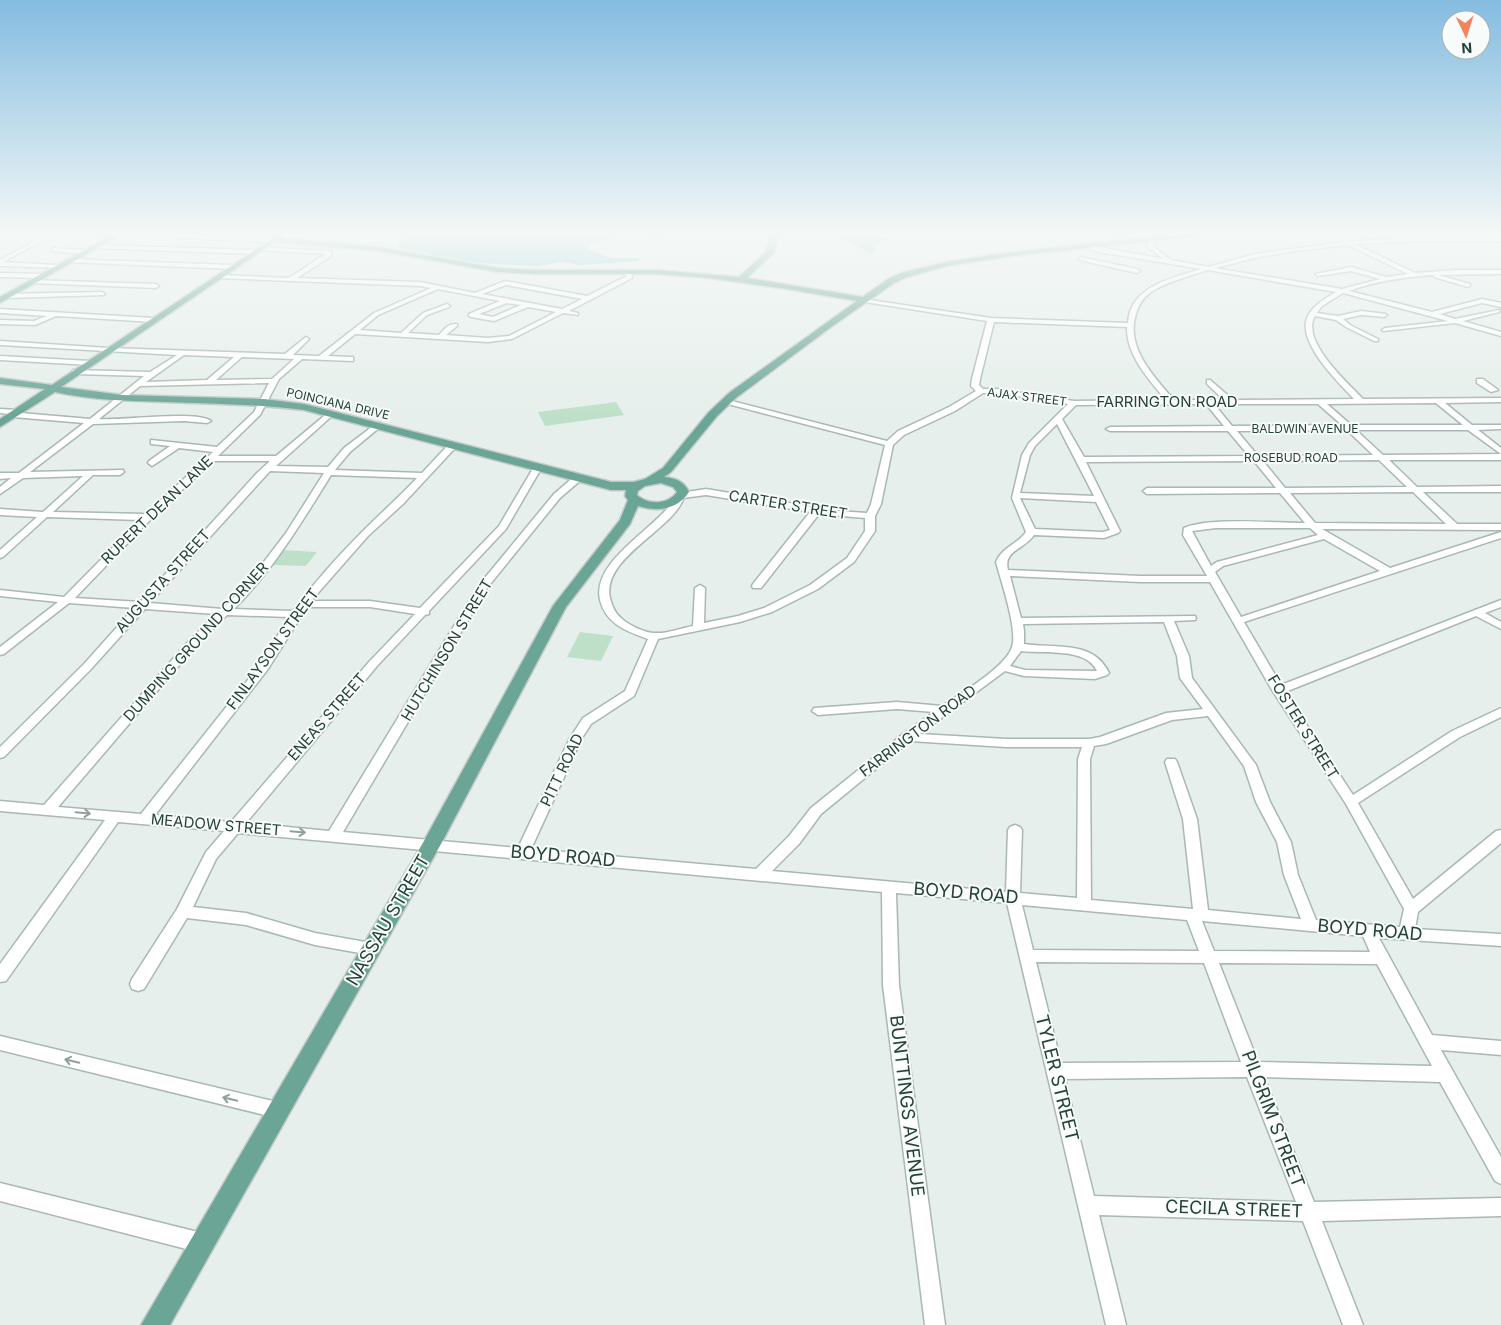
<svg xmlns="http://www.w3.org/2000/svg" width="1501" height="1325" viewBox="0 0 1501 1325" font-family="Inter,sans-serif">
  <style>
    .green { fill: #bfe0c8 }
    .water { fill: #8ec9d4 }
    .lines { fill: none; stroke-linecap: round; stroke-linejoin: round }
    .minor-casing { stroke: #a8b8b2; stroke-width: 3 }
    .major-casing { stroke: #c2cac8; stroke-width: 3 }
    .minor { fill: #fff; fill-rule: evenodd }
    .major { fill: #6aa596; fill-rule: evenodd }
    .oneway { stroke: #92a09c }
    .labels { text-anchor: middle; stroke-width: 4; stroke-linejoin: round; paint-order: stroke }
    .far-street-label { font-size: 12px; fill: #24423a; stroke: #f7fbf9 }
    .street-label { font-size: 15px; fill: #24423a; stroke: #f7fbf9 }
    .near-street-label { font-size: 18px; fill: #24423a; stroke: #f7fbf9 }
  </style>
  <rect width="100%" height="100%" fill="#e6efeb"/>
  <!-- green -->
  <g class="green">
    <path d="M616,402L624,415L545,426L538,412Z"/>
    <path d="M283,550L317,552L306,566L271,565Z"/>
    <path d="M580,632L613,636L601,661L567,657Z"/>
  </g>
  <!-- water -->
  <g class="water">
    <path d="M399,232H711L695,235L651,237L625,233L592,243L587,249L610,258H636L639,259L638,261L580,265L562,262L537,266L495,264L464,261L403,249L397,246L399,243L409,239L401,237Z"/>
    <path d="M830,232L845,235L885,237L889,239L873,246L876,252L870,253Z"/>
  </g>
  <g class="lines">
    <defs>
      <g id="minor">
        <path d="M7,232H14L0,240V236Z"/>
        <path d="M51,232H58L3,262L58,265L60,268L0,266V260Z"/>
        <path d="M86,232L274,238L277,240L274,242L89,234Z"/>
        <path d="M1111,232H1118L1134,240L1129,241Z"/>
        <path d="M1331,232H1337L1350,241L1419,238L1501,237V241H1419L1355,244L1415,273L1456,270H1501V274L1438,275L1470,284V286L1468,287L1434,277V275C1405,277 1376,281 1349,291L1432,312L1482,299L1501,303V307L1482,303L1440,314L1455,319L1499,310V312L1463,321L1501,332V336L1455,323L1383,331L1382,330L1385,328L1448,321L1343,293L1322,306L1317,313L1338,316L1361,311L1386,314L1387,315L1384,317L1361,315L1343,319L1350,325L1378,339V341H1374L1346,327L1336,320L1315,316C1300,341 1348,383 1363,399L1501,398V402L1445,403L1472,425H1501V429L1478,430L1501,448V460H1389L1417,487L1501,486V492H1423L1457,524H1501V530L1322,529L1390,568L1501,532V538L1244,622L1281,685L1501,600V607L1485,613L1501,622V629L1476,616L1285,692L1353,795L1452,731L1501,708V717L1460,737L1358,803L1413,899L1496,831L1501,830V843L1418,912L1415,929L1501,934V946L1379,938L1432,1035L1501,1041V1055L1441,1050L1501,1157V1184L1495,1181L1440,1082L1264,1077L1314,1202L1501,1198V1216L1322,1221L1363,1325H1343L1303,1221L1099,1215L1126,1325H1106L1007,903L896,893L899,985L945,1325H925L883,985L882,892L238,833L216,859L193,907L246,913L315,933L371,943L376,945L379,949L376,953L371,955L315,945L246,925L187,918L144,989L138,991L132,989L130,984L132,979L177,909L206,852L224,831L118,822L6,981L0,982V964L105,820L0,811V801L44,805L186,644L216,614L145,609L92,668L4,757L0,758V747L84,664L134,608L69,603L4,654L0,655V647L58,602L0,596V590L64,597L140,520L47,517L3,557L0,558V550L37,517L0,515V509L43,512L83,476L23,478L0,494V487L11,478L0,479V473H19L84,423L13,417H10V414L0,413V409L18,410H21V413L90,419L144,376L76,374L72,372L73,370L150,372L177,355L0,345V341L109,348L285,354L306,337L309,339L293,355L319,356L374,313L431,288L420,286L217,278V276L219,275L289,278L326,254L258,250L260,247L332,251L330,257L297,278L420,282L475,293L505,281L587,296L627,276L620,272V270L631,273L632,278L569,311L578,313V315L563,313L512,339L488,342L355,334L328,356L350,357H353V361L302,359L279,379L260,415L218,456H276L330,411H333V415L276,466L328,467L344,448L377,423H380V427L350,452L335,470L422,473L450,443H456V447L403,504L368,536L311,601H370L420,608L499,526L535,465L538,464L542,467L506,529L429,611V614L425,615L377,666L246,823L329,831L479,585L554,494L576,475H582V479L560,498L487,588L343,832L518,848L570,738L583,718L625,691L648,639C626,631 606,624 600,600C591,560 658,528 675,498H681L683,500C670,531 601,559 610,598C612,606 615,613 621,618C628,625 645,633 655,633C667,634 681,628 693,626L695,588L700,585L705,588L704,623L738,616L764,608L810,585L847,558L865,531V518L819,514L761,588H753L752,586L753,584L810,512L706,495L683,498L680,497V493L706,489L837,511L867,513L871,504L885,445L724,403V399L887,441L898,431L949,407L976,391L971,386L972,379L987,321L865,302L863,301V299L991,318L1128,323C1130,286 1172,278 1201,269L1099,252L1083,246V244L1163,259L1147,246L1149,240L1152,238L1155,240L1153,246L1171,260L1208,267L1255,254L1344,242ZM1348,245L1408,274L1386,277L1351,267L1315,274L1318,276L1351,271L1380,279L1342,289L1215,268L1255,258L1295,251ZM1208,270L1336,292C1326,298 1315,304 1309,314C1293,339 1338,382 1354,399L1233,400L1210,380H1207V384L1224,400H1174C1154,377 1125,347 1136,314C1139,304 1143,298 1151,292C1168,281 1190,276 1208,270ZM506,285L582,299L562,309L482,294ZM438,289L500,301L469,314V316L471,317L494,321L528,307L556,312L509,336L488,338L446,335L457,326V324C449,323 444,329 439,335L408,333L427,315L449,307L450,306L447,304L423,313L401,333L360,330L378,315ZM507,303L521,305L493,317L479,314ZM994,322L1127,327C1126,355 1149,380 1166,400L1074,401L997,389H983L979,385L980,379ZM184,355L234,357L207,380L146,382ZM242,357L294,359L272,379L216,380ZM269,383L254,412L217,447L151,440V444L170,446L149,461L148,463L152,466L179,448L213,452L146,514L53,512L93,475H120L124,472L123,470L30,472L93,424L184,421L207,423L211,421C196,410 122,421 99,419L140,386ZM983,393H997L1068,404L1029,443L1022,455L1012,498L1026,532C1018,544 1002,547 996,562C1001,581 1018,630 1012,647C1006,667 960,694 942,706L897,702L814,708L812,711L818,715L897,709L934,712L903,734L811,808L789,836L756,869L531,849L582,738L591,724L634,696L658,639L740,622L772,612L818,589L854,562L875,531V516L881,504L893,445L904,435L955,411ZM1436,403L1463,425H1351L1327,404ZM1206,404L1224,426L1110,427L1106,429L1110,431H1228L1249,456L1084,457L1062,419L1076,405ZM1214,404H1318L1342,425L1232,426ZM1057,424L1094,496L1020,493L1030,455L1035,446ZM1347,430L1373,455L1258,456L1237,431ZM1356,430H1468L1501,454L1383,455ZM1379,460L1407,487L1285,488L1263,461ZM213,461H270L257,473L140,602L75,598L151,519ZM1254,461L1276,488H1147L1143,491L1147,494L1280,493L1305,523C1274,523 1210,517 1184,528L1183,535L1207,576H1140L1008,570C1003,550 1024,550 1034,535L1104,538L1118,533L1120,531L1086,462ZM270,471L324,473L286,533L247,584L222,609L150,603ZM331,475L417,478C399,497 380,514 362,532C337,557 314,583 293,611L234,609C273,570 302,522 331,475ZM1413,492L1446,524L1315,523L1290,493ZM1020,498L1096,502L1110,530L1103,532L1035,529ZM1216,528H1310L1318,535L1217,562L1211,566L1192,531ZM1324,539L1380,571L1241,617L1215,572L1223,566ZM1010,576L1140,582H1210L1272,690L1346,804L1404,909L1400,927L1316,920L1298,875L1291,842L1270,802L1256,765L1192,678L1189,656L1174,621L1195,620L1196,618L1195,616L1021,618ZM307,607H370L415,614L369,662L231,822L155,815L268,669ZM227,615L289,617L259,666L141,814L58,807L194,648ZM1164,622L1177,656L1180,678L1203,709L1166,713L1100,737L1089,739H1006L920,734L1005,671L1024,676L1095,679L1107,675L1109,673C1093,639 1054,649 1024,644V631L1023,624ZM1021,651C1044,654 1086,647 1097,671L1025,670L1010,666ZM1208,716L1244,766L1256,802L1277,842L1284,875L1301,919L1208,910L1197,819L1177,762L1175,759H1167L1165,762L1183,819L1193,909L1091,900L1090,759L1094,746L1106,744L1172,720ZM910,741L1006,747H1082L1078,759L1077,898L1020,893L1022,830L1020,827L1015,825L1010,827L1008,830L1006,892L772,871L799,844L821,814ZM1022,905L1187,920L1199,951L1033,950ZM1202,921L1363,936L1370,952L1214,951ZM1036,962L1204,963L1241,1062L1061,1063ZM1219,963L1377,964L1432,1066L1258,1062ZM1247,1077L1296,1202L1094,1196L1065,1079Z"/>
        <path d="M95,245L255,250L258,252L255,254L93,248Z"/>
        <path d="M53,248L85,250L88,252L85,254L51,251Z"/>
        <path d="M1081,257L1137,269L1140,271L1137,273L1079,260Z"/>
        <path d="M68,259L233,265L236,267L233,269L66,262Z"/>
        <path d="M0,273L40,274L43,276L40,278L0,277Z"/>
        <path d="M32,280L156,284L159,286L156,288L30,283V281Z"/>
        <path d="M102,292L105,294L104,295L7,298L4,296L7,294Z"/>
        <path d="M0,309L153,318L156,320L153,322L56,316L35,325L0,324V320L34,321L47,316L0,313Z"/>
        <path d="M0,356L90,361L94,363L90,365L0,360Z"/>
        <path d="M1477,379H1483L1498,390L1491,392L1477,383Z"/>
        <path d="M0,1036L277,1102L283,1104L286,1110L283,1116L277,1118L0,1050Z"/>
        <path d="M0,1183L202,1233L209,1236L212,1243L209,1250L202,1253L0,1201Z"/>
      </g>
      <g id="major">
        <path d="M117,232H126L0,303V297Z"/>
        <path d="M771,232H778L774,253L747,278L863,297L888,279L901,273L947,262L1005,253L1194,232H1216L1212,234L1005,257L947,266L907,277L894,283L831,327L737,397L717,416L671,472L664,477C675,478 684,481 689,492C677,510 658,512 638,506L630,524L566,607L441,844L170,1325H141L424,841L553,606L620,520L628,500L625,496L626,490H611L304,410C258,404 212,404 166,402C128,401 91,400 55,392L0,427V419L45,389L0,384V378L52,385L281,233L285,235L281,238L379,247L498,268L537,270H656L739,277L766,252ZM275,242L379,251L498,272L537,274H656L709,278L787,289L857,301L729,393L709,412L663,468L645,479L634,482H611L304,404L264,399L122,395L61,387ZM661,483L673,487L677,492C668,505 648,505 637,495L638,491L645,486Z"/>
      </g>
    </defs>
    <!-- minor casing -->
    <use href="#minor" class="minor-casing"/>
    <!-- major casing -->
    <use href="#major" class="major-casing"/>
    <!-- minor -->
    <use href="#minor" class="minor"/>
    <!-- major -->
    <use href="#major" class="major"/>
  </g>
  <!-- one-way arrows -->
  <defs><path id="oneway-shaft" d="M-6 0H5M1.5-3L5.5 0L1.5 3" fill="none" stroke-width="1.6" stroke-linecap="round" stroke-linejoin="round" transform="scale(1.25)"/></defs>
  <g class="oneway">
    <use href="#oneway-shaft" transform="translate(83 813) rotate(5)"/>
    <use href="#oneway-shaft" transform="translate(298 832) rotate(5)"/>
    <use href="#oneway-shaft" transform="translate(72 1061) rotate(-166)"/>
    <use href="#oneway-shaft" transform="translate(230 1099) rotate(-167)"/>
  </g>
  <!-- sky -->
  <linearGradient id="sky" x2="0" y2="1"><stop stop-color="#84bce0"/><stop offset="0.56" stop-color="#f4f8f6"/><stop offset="1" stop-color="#f4f8f6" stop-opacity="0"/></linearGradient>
  <rect width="1501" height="417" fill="url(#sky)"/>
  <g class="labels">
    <!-- far-street labels -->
    <g class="far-street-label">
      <text transform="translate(1027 397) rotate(7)" y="4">AJAX STREET</text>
      <text transform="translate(338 404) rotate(13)" y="4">POINCIANA DRIVE</text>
      <text x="1305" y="433">BALDWIN AVENUE</text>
      <text x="1291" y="462">ROSEBUD ROAD</text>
    </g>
    <!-- street labels -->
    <g class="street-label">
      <text x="1167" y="407">FARRINGTON ROAD</text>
      <text transform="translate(788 505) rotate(9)" y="5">CARTER STREET</text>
      <text transform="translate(157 510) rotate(-44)" y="5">RUPERT DEAN LANE</text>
      <text transform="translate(163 581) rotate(-48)" y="5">AUGUSTA STREET</text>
      <text transform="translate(196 642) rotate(-48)" y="5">DUMPING GROUND CORNER</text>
      <text transform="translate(273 649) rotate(-54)" y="5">FINLAYSON STREET</text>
      <text transform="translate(447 650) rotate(-59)" y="5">HUTCHINSON STREET</text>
      <text transform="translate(327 717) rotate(-49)" y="5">ENEAS STREET</text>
      <text transform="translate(1303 727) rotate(58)" y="5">FOSTER STREET</text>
      <text transform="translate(918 731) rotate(-37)" y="5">FARRINGTON ROAD</text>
      <text transform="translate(562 770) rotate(-64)" y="5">PITT ROAD</text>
      <text transform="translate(216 825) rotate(5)" y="5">MEADOW STREET</text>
    </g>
    <!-- near-street labels -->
    <g class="near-street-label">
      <text transform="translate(563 856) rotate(5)" y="6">BOYD ROAD</text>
      <text transform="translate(966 893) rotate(5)" y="6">BOYD ROAD</text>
      <text transform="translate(388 920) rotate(-60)" y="6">NASSAU STREET</text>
      <text transform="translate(1370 930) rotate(5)" y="6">BOYD ROAD</text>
      <text transform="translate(1057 1078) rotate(76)" y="6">TYLER STREET</text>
      <text transform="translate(907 1106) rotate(83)" y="6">BUNTTINGS AVENUE</text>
      <text transform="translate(1273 1119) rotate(69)" y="6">PILGRIM STREET</text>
      <text transform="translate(1234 1209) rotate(2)" y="6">CECILA STREET</text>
    </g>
  </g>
  <!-- north arrow -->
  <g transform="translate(1466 35) rotate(176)"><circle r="24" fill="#f7fbf9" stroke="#a3b1ad"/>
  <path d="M0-4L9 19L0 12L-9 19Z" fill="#f4845f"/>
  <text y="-8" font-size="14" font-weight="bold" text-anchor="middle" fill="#24423a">N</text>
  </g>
</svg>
